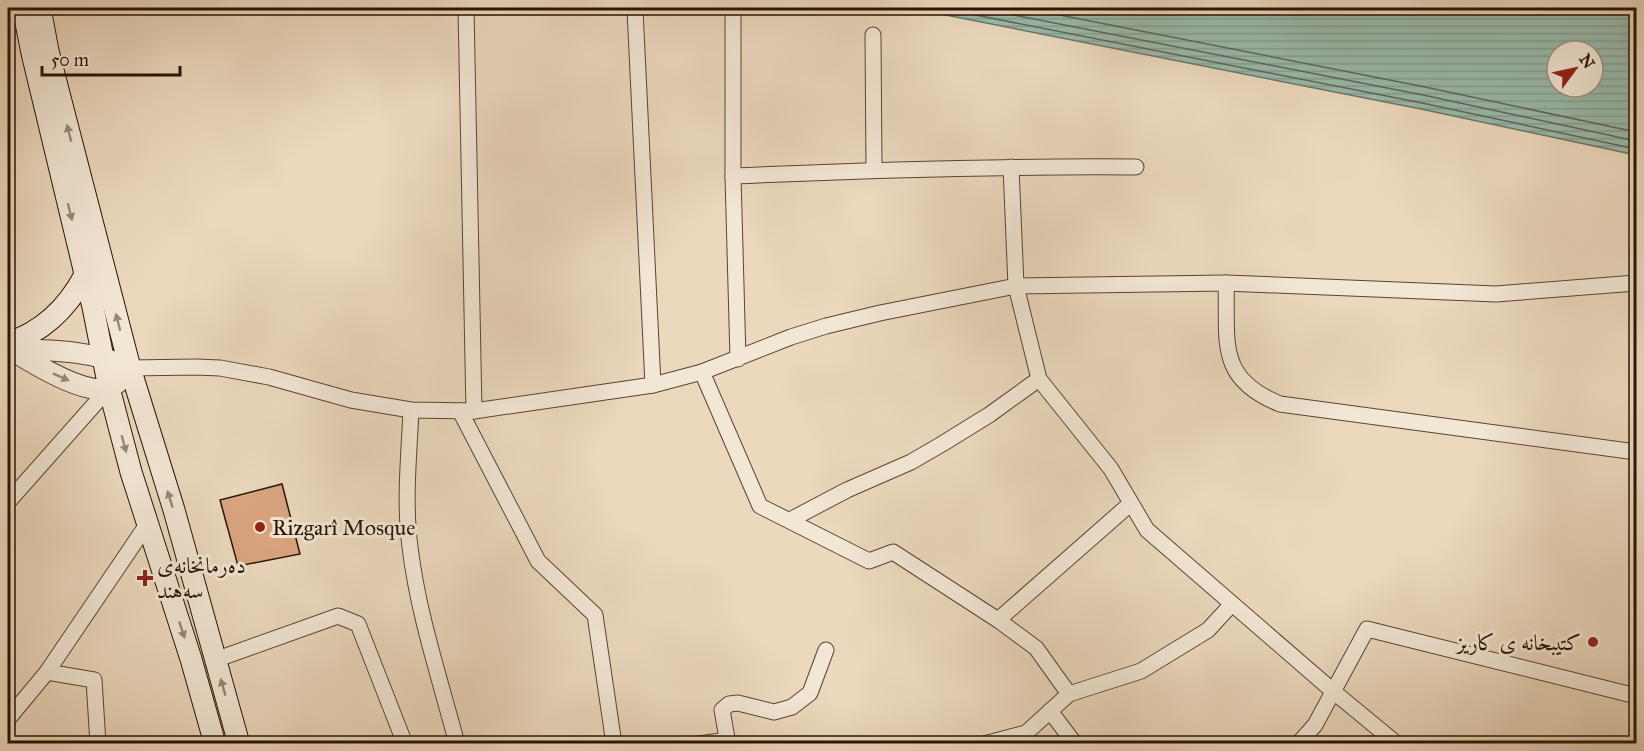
<svg xmlns="http://www.w3.org/2000/svg" width="1644" height="751" viewBox="0 0 1644 751" font-family="'IM FELL Great Primer',Amiri,serif">
  <style>
    .water { fill: url(#water-rules); stroke: #6c7768; stroke-width: 1.5; fill-rule: evenodd }
    .lines { fill: none; stroke-linecap: round; stroke-linejoin: round }
    .shore { stroke: #606658; stroke-width: 1.5 }
    .building { fill: #daa481; stroke: #281303; stroke-width: 1.5 }
    .minor-casing { stroke: #594432; stroke-width: 17 }
    .tertiary-casing { stroke: #594432; stroke-width: 22 }
    .secondary-casing { stroke: #281303; stroke-width: 23 }
    .minor { stroke: #f2e6d4; stroke-width: 15 }
    .tertiary { stroke: #f2e6d4; stroke-width: 20 }
    .secondary { stroke: #f2e6d4; stroke-width: 21 }
    .oneway { fill: #978776 }
    .poi-dot { fill: #8f2418; stroke: #f2e6d4; stroke-width: 2 }
    .labels { text-anchor: middle; stroke-width: 6; stroke-linejoin: round; paint-order: stroke }
    .poi-label { font-size: 22px; fill: #281303; stroke: #f2e6d4; text-anchor: start }
  </style>
  <defs>
    <pattern id="water-rules" width="6" height="5" patternUnits="userSpaceOnUse" patternTransform="scale(1.5)"><rect width="6" height="5" fill="#99baac"/><path d="M0 2.5h6" fill="none" stroke="#849f92"/></pattern>
  </defs>
  <rect width="100%" height="100%" fill="#ebd8bd"/>
  <filter id="stains"><feTurbulence type="fractalNoise" baseFrequency=".00333" numOctaves="4"/><feColorMatrix values="0 0 0 0 .2 0 0 0 0 .09 0 0 0 0 .02 0 0 0 .5 -.17"/></filter>
  <radialGradient id="worn" r=".72"><stop offset=".6" stop-color="#630" stop-opacity="0"/><stop offset="1" stop-color="#630" stop-opacity=".3"/></radialGradient>
  <!-- water -->
  <path class="water" d="M910,8H1636V155L1421,109ZM1557,51H1593V87H1557Z"/>
  <g class="lines">
    <!-- shore -->
    <g class="shore">
      <path d="M940,8L1422,103L1636,149"/>
      <path d="M978,8L1423,95L1636,141"/>
      <path d="M1024,8L1425,87L1636,132"/>
    </g>
  </g>
  <!-- building -->
  <path class="building" d="M282,484L300,554L238,566L220,500Z"/>
  <g class="lines">
    <defs>
      <g id="minor">
        <path d="M466,8L474,411"/>
        <path d="M733,8V176L738,359"/>
        <path d="M635,10L653,385"/>
        <path d="M873,35L874,169"/>
        <path d="M1011,167L1016,286L1039,379L1111,469L1147,530L1334,692L1397,744"/>
        <path d="M733,176C868,170 1002,166 1136,167"/>
        <path d="M1226,283C1228,342 1216,378 1280,404L1636,452"/>
        <path d="M130,368L196,367L220,368L269,377L351,400L411,410L474,411L653,385L702,372L791,337L826,326L880,313L1016,286L1226,283L1496,294L1636,283"/>
        <path d="M702,372L760,506L869,561L893,552L998,620L1130,504"/>
        <path d="M411,410C409,456 404,502 410,547C418,614 440,679 457,744"/>
        <path d="M460,411L538,561L595,615L614,744"/>
        <path d="M8,502L109,388"/>
        <path d="M790,520L847,490L911,462L942,444L989,415L1039,379"/>
        <path d="M998,620L1036,648L1069,694"/>
        <path d="M215,660L338,616L358,624L405,744"/>
        <path d="M47,672L94,680L98,744"/>
        <path d="M1050,711L1075,744"/>
        <path d="M8,719L47,672L148,523"/>
        <path d="M699,744L728,740"/>
        <path d="M728,744L722,710L729,704L738,703L774,712L792,707L810,693L826,650"/>
        <path d="M984,744L1026,733L1069,694L1141,671L1208,630L1232,604"/>
        <path d="M1298,744L1315,725L1367,629L1636,696"/>
      </g>
      <path id="tertiary" d="M8,348C29,361 84,396 109,388C118,385 125,375 130,368C94,350 49,350 9,349"/>
      <g id="secondary">
        <path d="M23,8L32,53L93,307L109,388L131,472L191,659L215,744"/>
        <path d="M40,8L48,51L130,368L174,510L239,744"/>
        <path d="M8,343C43,332 68,307 85,275"/>
      </g>
    </defs>
    <!-- minor casing -->
    <use href="#minor" class="minor-casing"/>
    <!-- tertiary casing -->
    <use href="#tertiary" class="tertiary-casing"/>
    <!-- secondary casing -->
    <use href="#secondary" class="secondary-casing"/>
    <!-- minor -->
    <use href="#minor" class="minor"/>
    <!-- tertiary -->
    <use href="#tertiary" class="tertiary"/>
    <!-- secondary -->
    <use href="#secondary" class="secondary"/>
  </g>
  <!-- one-way arrows -->
  <defs><path id="oneway-solid" d="M-6-.8H1V-3.2L6.5 0L1 3.2V.8H-6Z" transform="scale(1.5)"/></defs>
  <g class="oneway">
    <use href="#oneway-solid" transform="translate(69 133) rotate(-104)"/>
    <use href="#oneway-solid" transform="translate(70 212) rotate(76)"/>
    <use href="#oneway-solid" transform="translate(118 322) rotate(-104)"/>
    <use href="#oneway-solid" transform="translate(61 377) rotate(24)"/>
    <use href="#oneway-solid" transform="translate(124 444) rotate(75)"/>
    <use href="#oneway-solid" transform="translate(170 499) rotate(-107)"/>
    <use href="#oneway-solid" transform="translate(182 630) rotate(72)"/>
    <use href="#oneway-solid" transform="translate(223 687) rotate(-106)"/>
  </g>
  <!-- markers -->
  <g class="poi-dot">
    <circle cx="260" cy="527" r="6"/>
    <path d="M142 569h6v6h6v6h-6v6h-6v-6h-6v-6h6z"/>
    <circle cx="1593" cy="642" r="6"/>
  </g>
  <g class="labels">
    <!-- poi labels -->
    <g class="poi-label">
      <text x="272" y="535">Rizgarî Mosque</text>
      <text x="157" y="573">دەرمانخانەی<tspan x="157" dy="25">سەهند</tspan></text>
      <text x="1581" y="650" text-anchor="end">كتيبخانه ى كاريز</text>
    </g>
  </g>
  <!-- margin -->
  <rect width="1644" height="751" fill="none" stroke="#ebd8bd" stroke-width="30"/>
  <rect x="9" y="9" width="1626" height="733" fill="none" stroke="#281303" stroke-width="3"/>
  <rect x="15" y="15" width="1614" height="721" fill="none" stroke="#281303" stroke-width="1.5"/>
  <!-- north arrow -->
  <g transform="translate(1575 69) rotate(57)"><circle r="28" fill="#f2e6d4" stroke="#a19280" stroke-width="1.5"/>
  <path d="M0-4.5L10 22L0 15L-10 22Z" fill="#8f2418"/>
  <text y="-9" font-size="16" font-weight="bold" text-anchor="middle" fill="#281303">N</text>
  </g>
  <!-- scale -->
  <path d="M42 66v9h138v-9" fill="none" stroke="#281303" stroke-width="3"/>
  <text x="51" y="66" font-size="18" fill="#281303" stroke="#f2e6d4" stroke-width="4.5" paint-order="stroke">50 m</text>
  <rect width="100%" height="100%" filter="url(#stains)"/>
  <rect width="100%" height="100%" fill="url(#worn)"/>
</svg>
